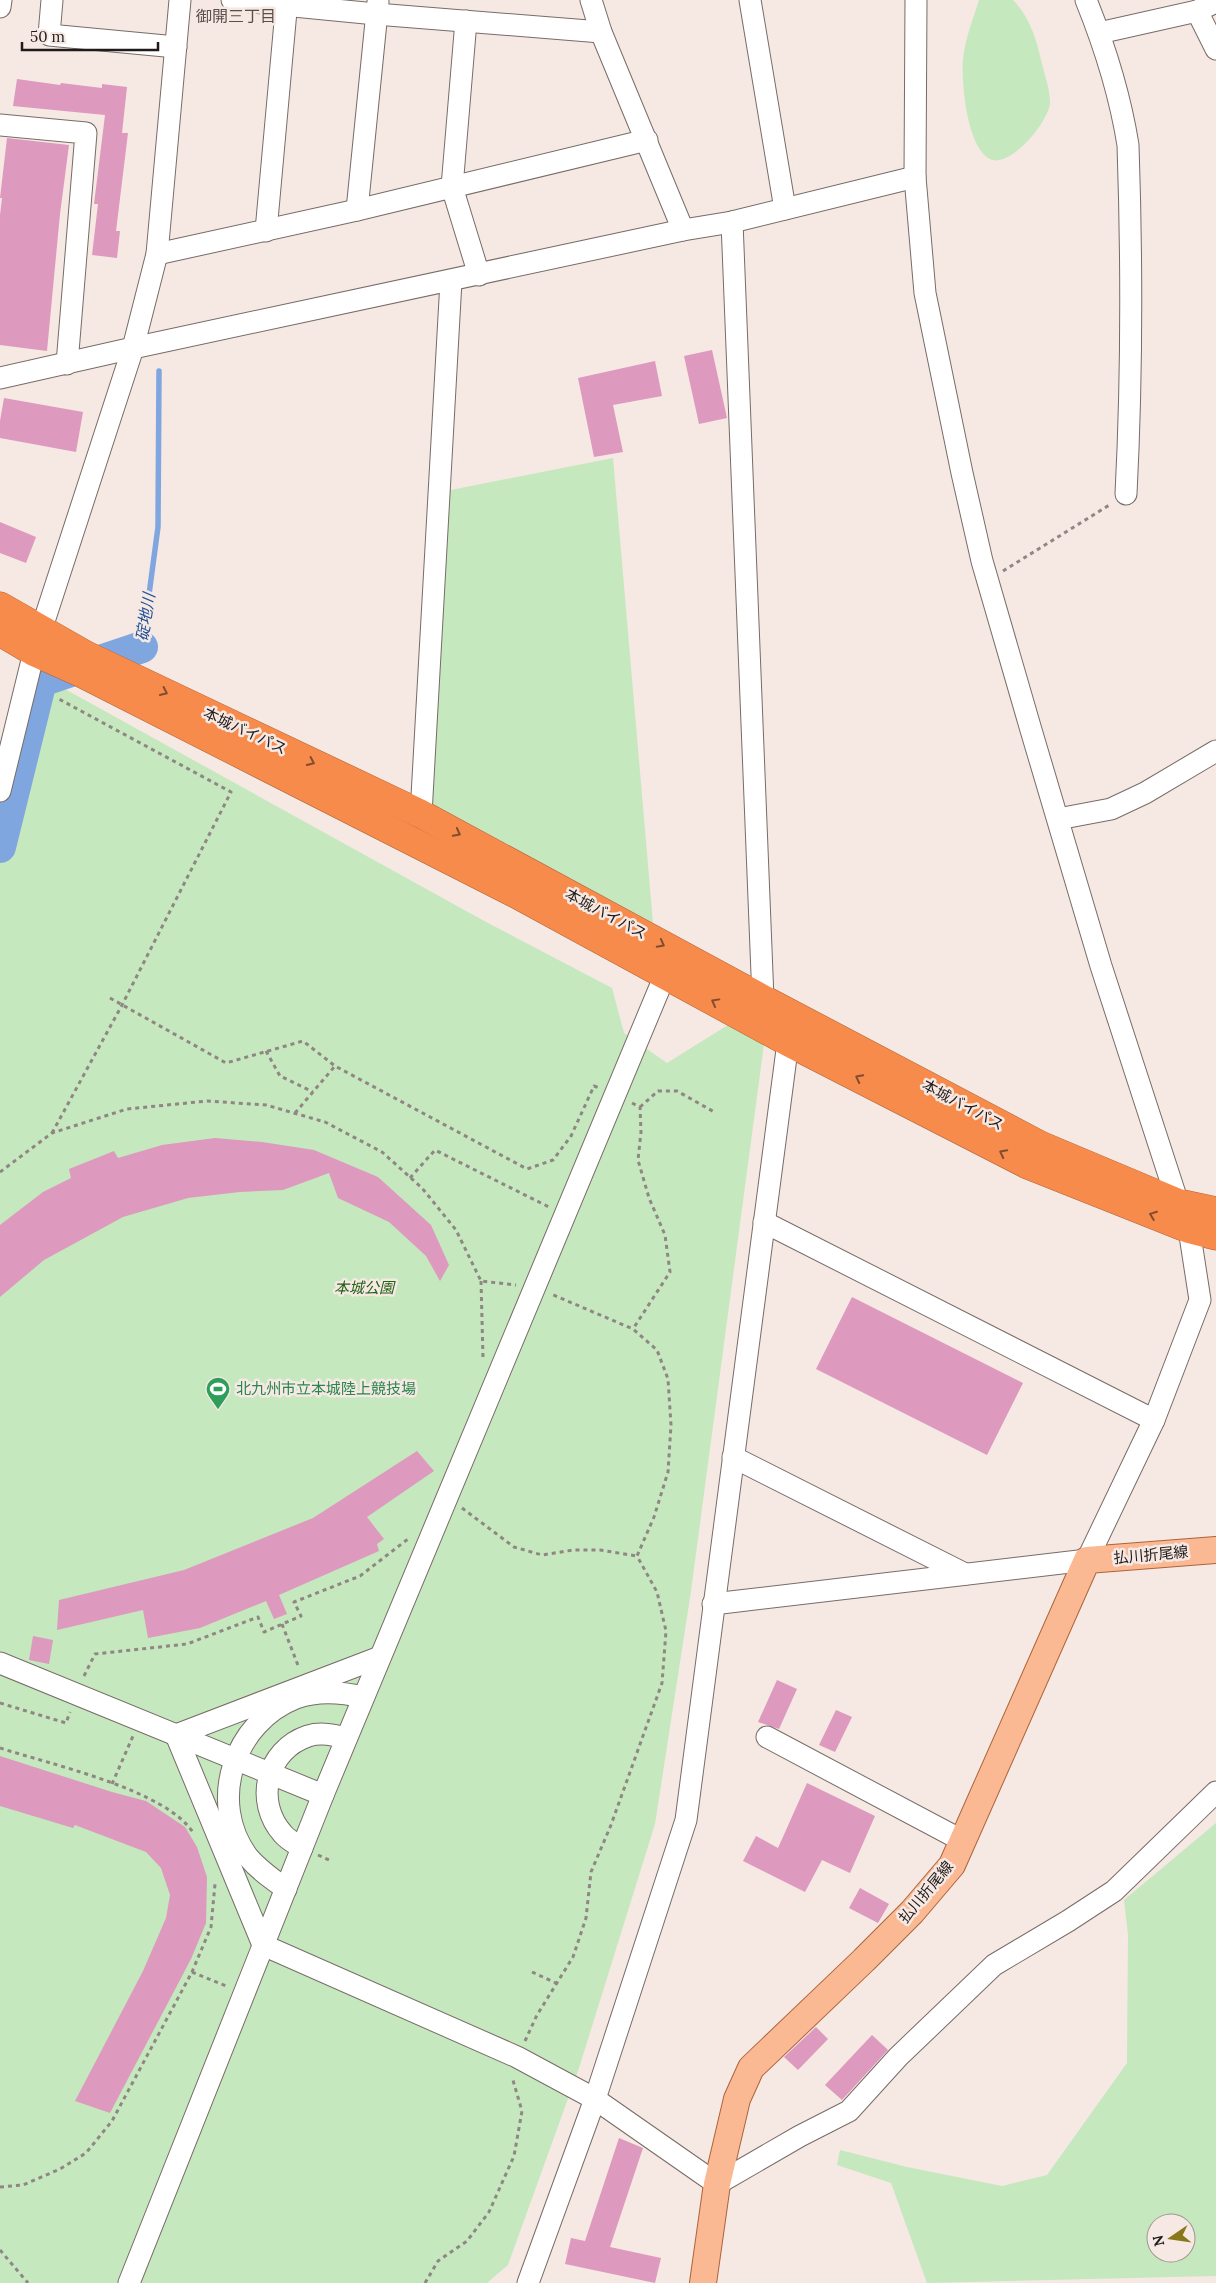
<svg xmlns="http://www.w3.org/2000/svg" width="1216" height="2283" viewBox="0 0 1216 2283" font-family="Lora,'Noto Sans JP',serif">
  <style>
    .green { fill: #c5e8bf; fill-rule: evenodd }
    .lines { fill: none; stroke-linecap: round; stroke-linejoin: round }
    .stream { stroke: #80a6e0; stroke-width: 5.5 }
    .river { stroke: #80a6e0; stroke-width: 32 }
    .building { fill: #de99be }
    .minor-casing { stroke: #776c67; stroke-width: 23 }
    .major-casing { stroke: #ac643a; stroke-width: 28 }
    .highway-casing { stroke: #ac643a; stroke-width: 29 }
    .path { stroke: #908683; stroke-width: 3; stroke-dasharray: 4 4; stroke-linecap: butt }
    .minor { stroke: #fff; stroke-width: 21 }
    .major { stroke: #fab993; stroke-width: 26 }
    .highway { stroke: #f78b4b; stroke-width: 28 }
    .oneway { stroke: #814d30 }
    .labels { text-anchor: middle; stroke-width: 5; stroke-linejoin: round; paint-order: stroke }
    .street-label { font-size: 15px; fill: #201b19; stroke: #f6e8e3 }
    .park-label { font-size: 15px; font-style: italic; fill: #216217; stroke: #f6e8e3 }
    .leisure-label { font-size: 15px; fill: #27864d; stroke: #f6e8e3; text-anchor: start }
    .neighbourhood-label { font-size: 16px; fill: #5a4f4b; stroke: #f6e8e3 }
    .water-label { font-size: 16px; font-style: italic; fill: #235197; stroke: #f6e8e3 }
  </style>
  <rect width="100%" height="100%" fill="#f6e8e3"/>
  <!-- green -->
  <g class="green">
    <path d="M979,0H1013C1030,17 1037,41 1042,64C1045,76 1050,90 1050,102C1050,120 1013,165 993,160C967,153 961,81 963,59C965,39 973,19 979,0Z"/>
    <path d="M613,458L653,923L425,800L431,494Z"/>
    <path d="M54,683L486,922L612,988L624,1033L667,1063L728,1025L764,1044L691,1591L655,1824L579,2068L508,2265L487,2283H0V851L43,691Z"/>
    <path d="M1216,1823V2276L927,2283L891,2183L837,2165L840,2150L907,2167L1002,2186L1047,2175L1127,2063L1128,1935L1124,1900ZM1156,2223H1186V2253H1156Z"/>
  </g>
  <g class="lines">
    <!-- stream -->
    <path class="stream" d="M142,647L158,527L159,371"/>
    <!-- river -->
    <path class="river" d="M0,847L41,681L142,647"/>
  </g>
  <!-- building -->
  <g class="building">
    <path d="M17,79L60,85L61,83L102,88V84L127,87L122,133H128L116,231H120L117,258L92,255L98,204H94L105,115L13,106Z"/>
    <path d="M7,138L69,145L60,214L47,351L0,345V215L2,198H0Z"/>
    <path d="M712,350L727,418L699,424L684,356Z"/>
    <path d="M655,361L662,396L613,405L623,452L594,457L578,378Z"/>
    <path d="M4,398L83,412L76,452L0,438V421Z"/>
    <path d="M0,522L36,537L26,563L0,553Z"/>
    <path d="M215,1138L262,1142L314,1150L378,1177L431,1225L449,1265L440,1281L426,1256L389,1222L338,1198L329,1173L283,1190L240,1192L188,1198L123,1217L44,1260L0,1297V1225L43,1192L71,1178L69,1169L114,1151L118,1158L162,1145Z"/>
    <path d="M852,1297L1023,1383L987,1455L816,1369Z"/>
    <path d="M417,1451L434,1471L367,1517L384,1539L377,1544L379,1551L279,1595L287,1614L274,1619L266,1601L200,1628L148,1638L143,1610L57,1630L59,1600L184,1570L313,1518Z"/>
    <path d="M33,1636L53,1640L49,1664L29,1660Z"/>
    <path d="M777,1680L797,1689L779,1729L758,1722Z"/>
    <path d="M836,1710L852,1717L835,1752L819,1745Z"/>
    <path d="M0,1756L112,1792L146,1801L185,1827L197,1847L207,1877L206,1923L191,1959L110,2113L75,2101L143,1971L166,1918L170,1895L161,1868L146,1852L75,1825L73,1828L0,1806Z"/>
    <path d="M807,1783L875,1816L850,1873L822,1860L805,1892L743,1861L756,1836L778,1848Z"/>
    <path d="M860,1888L889,1904L878,1923L849,1908Z"/>
    <path d="M816,2027L828,2039L798,2070L784,2057Z"/>
    <path d="M872,2035L888,2050L842,2100L825,2085Z"/>
    <path d="M619,2138L643,2148L610,2247L661,2258L655,2283L565,2264L571,2238L585,2241Z"/>
  </g>
  <g class="lines">
    <defs>
      <g id="minor">
        <path d="M52,0L49,35L176,47"/>
        <path d="M232,0L376,14L601,32"/>
        <path d="M591,0L601,32L683,230"/>
        <path d="M750,0L785,209"/>
        <path d="M1086,0C1105,47 1120,95 1128,145C1132,262 1132,377 1126,494"/>
        <path d="M0,7L1,0"/>
        <path d="M1197,11L1216,49"/>
        <path d="M466,21L452,187L479,275"/>
        <path d="M1099,33L1197,11L1216,2"/>
        <path d="M0,125L86,133L67,364"/>
        <path d="M357,210L378,2"/>
        <path d="M732,222L763,999"/>
        <path d="M266,231L287,0"/>
        <path d="M157,254L357,210L647,140"/>
        <path d="M0,378L133,348L157,254L180,0"/>
        <path d="M0,791L34,652L133,348L683,230L732,222L915,177"/>
        <path d="M421,814L451,281"/>
        <path d="M1058,819L1111,809L1145,793L1216,751"/>
        <path d="M764,1222L1154,1420"/>
        <path d="M733,1457L965,1574"/>
        <path d="M713,1604L1087,1560L1154,1420L1200,1300L1189,1229L1178,1203L1101,966L1031,730L982,561L962,473L925,293L915,177L916,0"/>
        <path d="M380,1657L176,1735L263,1945L517,2057L595,2099L717,2184L800,2136L849,2111L898,2057L994,1965L1068,1921L1114,1891L1216,1792"/>
        <path d="M0,1663L323,1795"/>
        <path d="M767,1737L963,1841"/>
        <path d="M302,1848C296,1844 288,1840 283,1834C254,1802 266,1750 308,1736C321,1732 334,1735 346,1738"/>
        <path d="M286,1889C272,1879 259,1870 248,1857C207,1802 234,1722 296,1698C318,1690 341,1692 363,1697"/>
        <path d="M129,2283L323,1795L665,975"/>
        <path d="M528,2283L595,2099L686,1820L788,1042"/>
      </g>
      <path id="major" d="M703,2283L717,2184L737,2099L751,2068L864,1960L912,1912L952,1865L1087,1560L1216,1550"/>
      <g id="highway">
        <path d="M0,606L86,655L421,814L763,999L1040,1145L1178,1203L1216,1211"/>
        <path d="M0,632L34,652L81,673L516,894L788,1042L1028,1165L1189,1229L1216,1236"/>
      </g>
    </defs>
    <!-- minor casing -->
    <use href="#minor" class="minor-casing"/>
    <!-- major casing -->
    <use href="#major" class="major-casing"/>
    <!-- highway casing -->
    <use href="#highway" class="highway-casing"/>
    <!-- path -->
    <g class="path">
      <path d="M1003,571L1111,504"/>
      <path d="M110,998L226,1063L303,1041L335,1066L527,1169L553,1160L571,1136L594,1086L599,1088"/>
      <path d="M266,1051L280,1076L313,1092"/>
      <path d="M632,1103L640,1107L641,1132L638,1160L649,1198L665,1235L670,1272L633,1329"/>
      <path d="M640,1107L658,1091H677L716,1113"/>
      <path d="M295,1113L335,1066"/>
      <path d="M52,1133L122,1005L231,792L57,698"/>
      <path d="M0,1172L52,1133L127,1109L207,1101L266,1105L325,1122L382,1152L422,1188L456,1230L481,1281L516,1285"/>
      <path d="M410,1178L435,1150L549,1207"/>
      <path d="M481,1281L483,1358"/>
      <path d="M462,1508L514,1547L542,1555L573,1550H600L637,1556"/>
      <path d="M282,1624L299,1668"/>
      <path d="M84,1676L95,1654L187,1644L258,1617L264,1632L301,1616L294,1602L360,1576L408,1539"/>
      <path d="M0,1703L66,1723L70,1712"/>
      <path d="M0,1748C49,1764 168,1790 194,1834"/>
      <path d="M112,1784L133,1736"/>
      <path d="M318,1855L329,1860"/>
      <path d="M192,1972L226,1986"/>
      <path d="M532,1972L556,1983"/>
      <path d="M525,2041L537,2015L573,1957L586,1918L591,1872L611,1825L662,1683L666,1631L657,1592L637,1556L654,1517L668,1472L671,1425L668,1379L657,1350L633,1329L551,1294"/>
      <path d="M0,2187L23,2185L60,2169L86,2153L112,2121L192,1972L211,1927L215,1884"/>
      <path d="M0,2250L28,2283"/>
      <path d="M425,2283L438,2261L467,2241L489,2212L514,2156L522,2111L512,2077"/>
    </g>
    <!-- minor -->
    <use href="#minor" class="minor"/>
    <!-- major -->
    <use href="#major" class="major"/>
    <!-- highway -->
    <use href="#highway" class="highway"/>
  </g>
  <!-- one-way arrows -->
  <defs><path id="oneway-chevron" d="M-2-3.5L2.5 0L-2 3.5" fill="none" stroke-width="1.6" stroke-linecap="round" stroke-linejoin="round" transform="scale(1.25)"/></defs>
  <g class="oneway">
    <use href="#oneway-chevron" transform="translate(164 692) rotate(25)"/>
    <use href="#oneway-chevron" transform="translate(311 762) rotate(25)"/>
    <use href="#oneway-chevron" transform="translate(457 833) rotate(28)"/>
    <use href="#oneway-chevron" transform="translate(661 944) rotate(28)"/>
    <use href="#oneway-chevron" transform="translate(715 1002) rotate(-151)"/>
    <use href="#oneway-chevron" transform="translate(859 1078) rotate(-153)"/>
    <use href="#oneway-chevron" transform="translate(1003 1153) rotate(-153)"/>
    <use href="#oneway-chevron" transform="translate(1153 1215) rotate(-159)"/>
  </g>
  <!-- icons -->
  <defs>
    <symbol id="stadium-pin" viewBox="-11 -11 22 30"><path d="M0 17L-7.5 6A9.5 9.5 0 1 1 7.5 6Z" fill="#2e9e5b" stroke="#f6e8e3"/><path d="M0-5a6.5 5 0 1 0 0 10a6.5 5 0 1 0 0-10ZM-3.5-1.8h7v3.6h-7Z" fill="#fff"/></symbol>
  </defs>
  <g fill-rule="evenodd">
    <use href="#stadium-pin" x="204" y="1375" width="28" height="38"/>
  </g>
  <g class="labels">
    <!-- street labels -->
    <g class="street-label">
      <text transform="translate(245 731) rotate(25)" y="5">本城バイパス</text>
      <text transform="translate(606 914) rotate(28)" y="5">本城バイパス</text>
      <text transform="translate(963 1105) rotate(28)" y="5">本城バイパス</text>
      <text transform="translate(1151 1555) rotate(-5)" y="5">払川折尾線</text>
      <text transform="translate(926 1892) rotate(-50)" y="5">払川折尾線</text>
    </g>
    <!-- park labels -->
    <g class="park-label">
      <text x="364" y="1293">本城公園</text>
    </g>
    <!-- leisure labels -->
    <g class="leisure-label">
      <text x="236" y="1394">北九州市立本城陸上競技場</text>
    </g>
    <!-- neighbourhood labels -->
    <g class="neighbourhood-label">
      <text x="236" y="22">御開三丁目</text>
    </g>
    <!-- water labels -->
    <g class="water-label">
      <text transform="translate(145 617) rotate(-81)" y="6">碇地川</text>
    </g>
  </g>
  <!-- north arrow -->
  <g transform="translate(1171 2238) rotate(257)"><circle r="24" fill="#f6e8e3" stroke="#a09692"/>
  <path d="M0-4L9 19L0 12L-9 19Z" fill="#89771b"/>
  <text y="-8" font-size="14" font-weight="bold" text-anchor="middle" fill="#201b19">N</text>
  </g>
  <!-- scale -->
  <path d="M22 42v8h136v-8" fill="none" stroke="#201b19" stroke-width="2.5"/>
  <text x="30" y="42" font-size="15" fill="#201b19" stroke="#f6e8e3" stroke-width="4" paint-order="stroke">50 m</text>
</svg>
